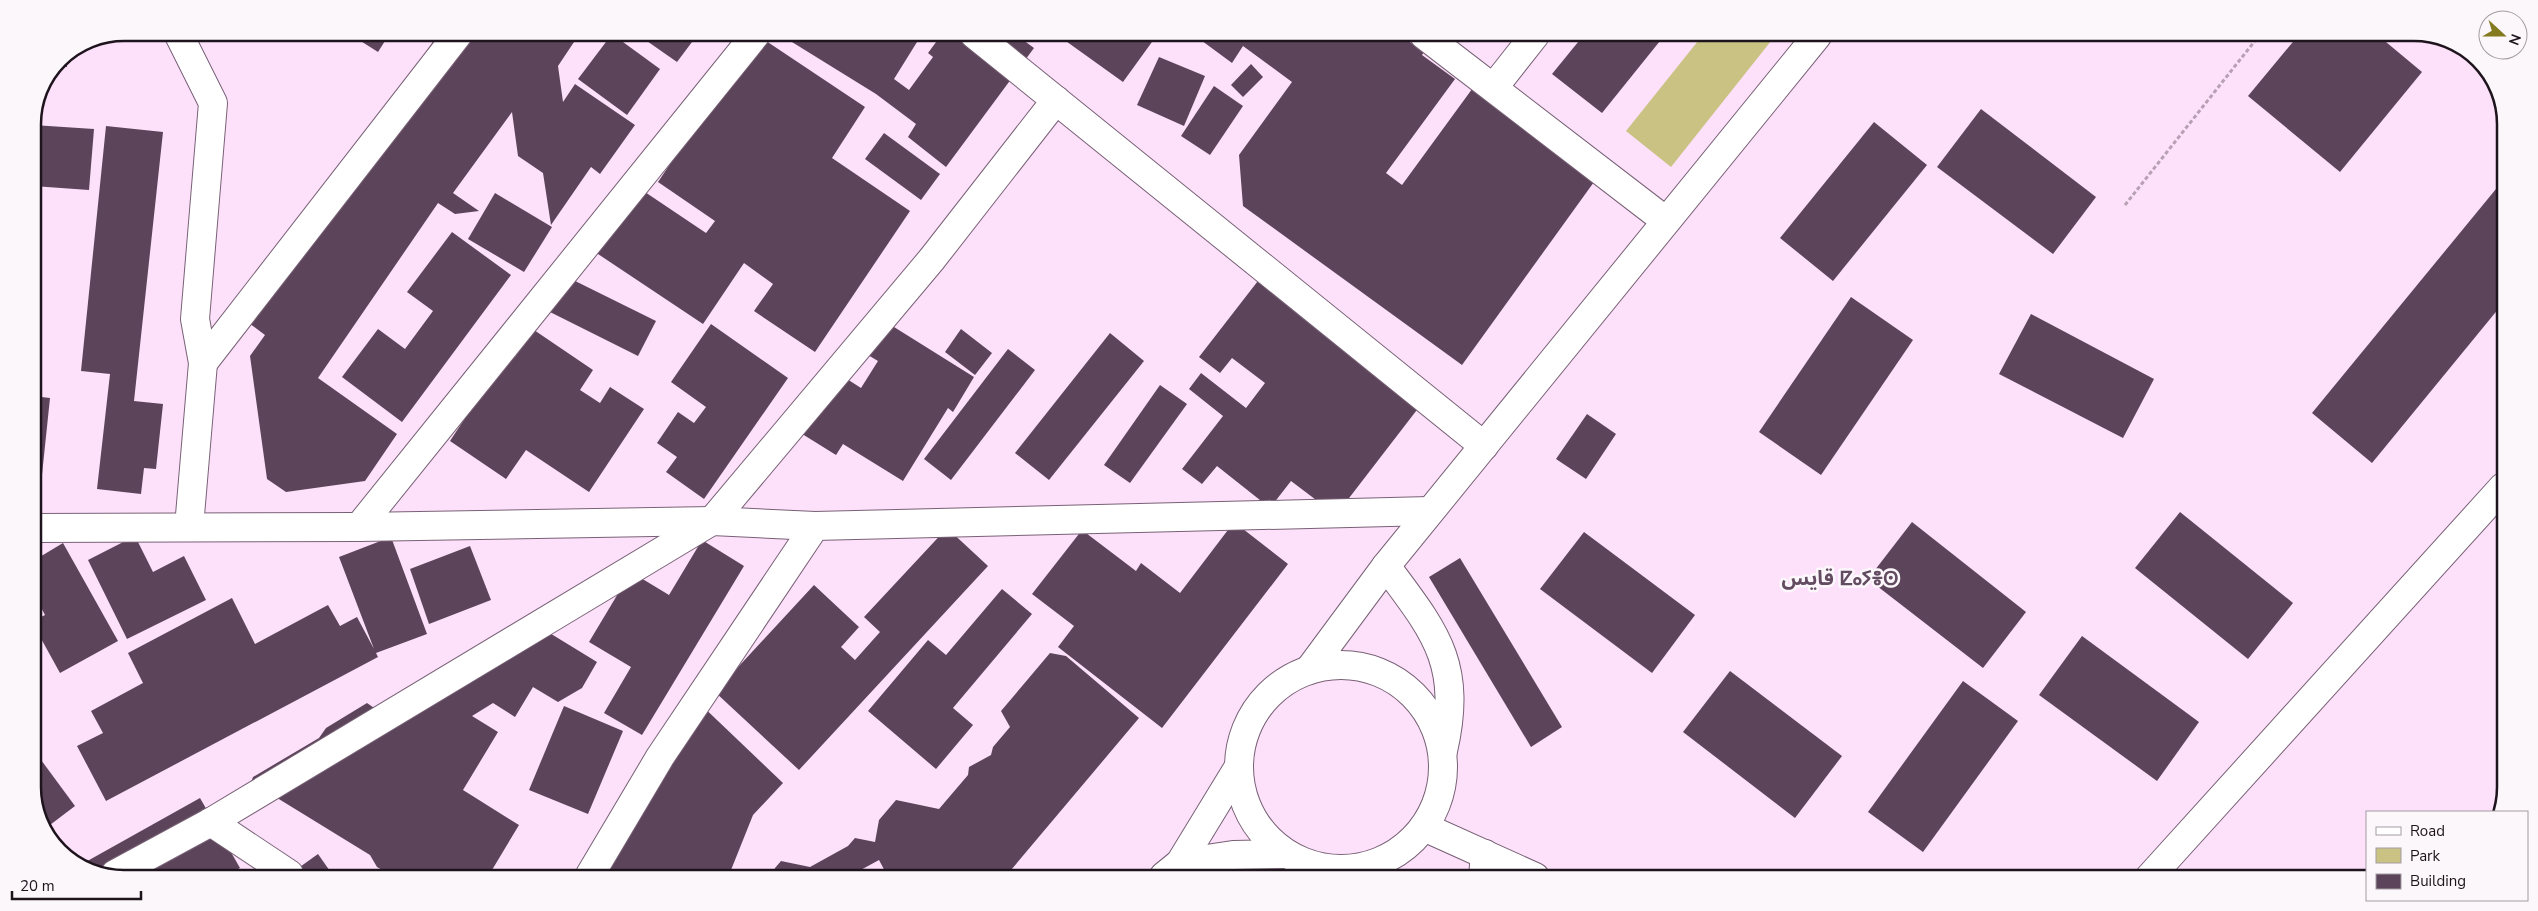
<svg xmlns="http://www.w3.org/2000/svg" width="2538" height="911" viewBox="0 0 2538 911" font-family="'Nunito Sans','Noto Sans Arabic','Noto Sans Tifinagh',sans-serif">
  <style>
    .green { fill: #c9c283 }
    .building { fill: #5c455a }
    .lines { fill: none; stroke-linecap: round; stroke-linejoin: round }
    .street-casing { stroke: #786176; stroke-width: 30 }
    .secondary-casing { stroke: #786176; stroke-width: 30 }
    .primary-casing { stroke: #786176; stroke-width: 30 }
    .path { stroke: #b7a0b4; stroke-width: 3; stroke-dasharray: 4 2.5; stroke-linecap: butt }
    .street { stroke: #fff; stroke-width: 28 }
    .secondary { stroke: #fff; stroke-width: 28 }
    .primary { stroke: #fff; stroke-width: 28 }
    .labels { text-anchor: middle; stroke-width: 5; stroke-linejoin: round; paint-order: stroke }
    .district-label { font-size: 20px; font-weight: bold; fill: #634c61; stroke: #fcf7fb }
    .rim { fill: none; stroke: #1e141d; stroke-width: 2.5 }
  </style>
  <rect width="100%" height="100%" fill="#fde1fa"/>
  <!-- green -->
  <path class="green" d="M1702,36H1775L1671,167L1626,131Z"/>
  <!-- building -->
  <g class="building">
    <path d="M348,33H390L378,52Z"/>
    <path d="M439,33H580L558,66L563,102L575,84L635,125L600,174L591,167L551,225L543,173L518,156L512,112L453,193L479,211L455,214L438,203L318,378L397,434L365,481L286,492L267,479L250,356L265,335L242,318Z"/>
    <path d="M612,34L660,69L627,115L578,79Z"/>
    <path d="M648,34H698L677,62L644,39Z"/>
    <path d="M779,34H922L894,79L909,90L933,57L928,53L942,34H1015L1034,48L946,167L908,137L916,124L876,94Z"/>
    <path d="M1056,34L1157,35L1123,82Z"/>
    <path d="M757,35L865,107L832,158L910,211L815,352L754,311L773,284L744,263L703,324L589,248L633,184L706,233L715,221L658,182Z"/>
    <path d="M1194,35H1400L1424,52L1422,55L1455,79L1386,173L1402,185L1475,85L1599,175L1462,365L1243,206L1239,155L1292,82L1243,46L1232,63Z"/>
    <path d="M1583,36H1664L1602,113L1552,74Z"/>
    <path d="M2297,37H2380L2422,72L2340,172L2248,96Z"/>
    <path d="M67,54V67H56L60,59Z"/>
    <path d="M1159,57L1205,76L1184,126L1137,105Z"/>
    <path d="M1251,64L1263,77L1243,97L1231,85Z"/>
    <path d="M1214,86L1243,106L1210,155L1181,136Z"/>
    <path d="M1981,109L2096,197L2053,254L1937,167Z"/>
    <path d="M1874,122L1927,165L1833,281L1780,238Z"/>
    <path d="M33,125L94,129L89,190L33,186Z"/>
    <path d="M106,126L163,132L134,401L163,404L156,469L144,468L141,494L97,489L110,374L81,371Z"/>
    <path d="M884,133L940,174L921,200L865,159Z"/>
    <path d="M2505,178L2504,302L2372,463L2312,413Z"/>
    <path d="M495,193L552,227L524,272L468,239Z"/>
    <path d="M452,232L511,275L402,422L342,377L378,329L405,349L433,311L407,292Z"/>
    <path d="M563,275L656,321L638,356L546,310Z"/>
    <path d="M1261,277L1423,402L1336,515L1291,481L1270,508L1217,466L1202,484L1182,469L1223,416L1189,389L1201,373L1246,408L1265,383L1232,358L1220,373L1199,357Z"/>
    <path d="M1851,297L1913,340L1821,475L1759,432Z"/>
    <path d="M2031,314L2154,379L2123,438L1999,374Z"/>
    <path d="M878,317L974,377L953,412L948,408L903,481L843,444L836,455L799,432L836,372L861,388L878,361L858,349Z"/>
    <path d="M711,324L788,378L704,499L666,472L677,457L657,443L678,412L694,423L706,407L671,382Z"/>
    <path d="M961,329L992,353L975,375L945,352Z"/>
    <path d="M534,330L593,370L580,390L600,403L610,387L644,409L589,492L526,450L506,479L450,441L508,353L515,357Z"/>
    <path d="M1110,333L1144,361L1049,480L1015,453Z"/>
    <path d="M1008,349L1035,370L951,480L924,459Z"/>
    <path d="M1160,385L1187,404L1130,483L1104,465Z"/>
    <path d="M33,396L50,398L40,494H33Z"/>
    <path d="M1587,414L1616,434L1586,479L1556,459Z"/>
    <path d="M2180,512L2293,603L2248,659L2135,568Z"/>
    <path d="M1234,522L1288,564L1162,728L1058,647L1074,626L1032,594L1082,530L1136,571L1141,563L1180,593Z"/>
    <path d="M1912,522L2026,612L1983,668L1868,579Z"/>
    <path d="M947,528L988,566L799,770L715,692L814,585L859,627L841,647L855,660L880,632L864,617Z"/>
    <path d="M1584,532L1695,615L1652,673L1540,589Z"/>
    <path d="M135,536L153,572L184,556L206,600L127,639L88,560Z"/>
    <path d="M391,537L427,634L376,653L378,657L106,801L77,746L103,733L91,711L143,683L128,653L232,598L255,644L328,605L340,626L357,617L374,649L339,557Z"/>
    <path d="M702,540L744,566L642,735L604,713L631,667L589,642L631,572L669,595Z"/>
    <path d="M63,543L118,641L60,673L33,624V621L45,615L33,592V561Z"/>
    <path d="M470,546L491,600L429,624L410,569Z"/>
    <path d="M1460,558L1562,727L1531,747L1429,577Z"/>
    <path d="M1002,589L1032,614L953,708L973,725L936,769L868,711L928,640L946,655Z"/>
    <path d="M530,621L597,662L582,688L558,702L533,687L515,717L493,703L472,716L498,732L463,790L519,825L489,875L389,874L377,867L370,855L251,782L253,777L319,738L326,728L367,703L377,710Z"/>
    <path d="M2082,636L2199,722L2157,781L2039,695Z"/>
    <path d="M1050,653L1066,656L1139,718L1006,876L887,875L879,860L857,872L856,875H773L775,868L781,861L810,867L848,846L855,838L875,842L879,820L896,800L939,809L968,775L969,767L991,755L993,747L1010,727L1001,711Z"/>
    <path d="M33,663L41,675L33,681Z"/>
    <path d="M1730,671L1842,756L1795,818L1683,732Z"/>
    <path d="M1963,681L2018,721L1923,852L1868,812Z"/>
    <path d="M696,700L783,783L753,815L729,875H607L605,856Z"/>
    <path d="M564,706L623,731L588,814L529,790Z"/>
    <path d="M33,749L75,806L46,828L33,793Z"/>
    <path d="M200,798L240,868L229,874H95L82,864Z"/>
    <path d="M318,854L332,874H290Z"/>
  </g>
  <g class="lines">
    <defs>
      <g id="street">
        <path d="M178,33L213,103L195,319L203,363L189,527"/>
        <path d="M974,34L1484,446"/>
        <path d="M1424,35L1666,221"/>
        <path d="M1494,87L1535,35"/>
        <path d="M203,363L459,33"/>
        <path d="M359,527L756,34"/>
        <path d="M33,528L359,527L712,521L815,526L1430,511"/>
        <path d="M211,822L289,874"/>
        <path d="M115,874L211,822L712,521L932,259L1056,100"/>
        <path d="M590,875L660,757L815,526"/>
        <path d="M1483,877L1485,854"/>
        <path d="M2149,878L2503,487"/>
      </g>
      <path id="secondary" d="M1424,827L1535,877"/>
      <g id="primary">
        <path d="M1386,566C1435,632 1463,663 1443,751"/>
        <circle cx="1341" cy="767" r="102"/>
        <path d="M1309,670L1386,566L1817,36"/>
        <path d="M1180,863L1233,855L1287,854"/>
        <path d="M1164,876L1180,863L1238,768"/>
      </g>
    </defs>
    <!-- street casing -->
    <use href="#street" class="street-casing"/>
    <!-- secondary casing -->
    <use href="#secondary" class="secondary-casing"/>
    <!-- primary casing -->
    <use href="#primary" class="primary-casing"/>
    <!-- path -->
    <path class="path" d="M2125,205L2258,37"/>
    <!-- street -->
    <use href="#street" class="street"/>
    <!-- secondary -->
    <use href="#secondary" class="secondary"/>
    <!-- primary -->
    <use href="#primary" class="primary"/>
  </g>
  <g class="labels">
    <!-- district labels -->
    <g class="district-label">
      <text x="1840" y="585">قايس ⵇⴰⵢⴻⵙ</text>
    </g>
  </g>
  <!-- crop -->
  <path d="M0 0H2538V911H0ZM124 41H2414A83 83 0 0 1 2497 124V787A83 83 0 0 1 2414 870H124A83 83 0 0 1 41 787V124A83 83 0 0 1 124 41Z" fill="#fcf7fb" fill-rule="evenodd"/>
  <path class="rim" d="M124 41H2414A83 83 0 0 1 2497 124V787A83 83 0 0 1 2414 870H124A83 83 0 0 1 41 787V124A83 83 0 0 1 124 41Z"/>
  <!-- legend -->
  <rect x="2366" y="811" width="162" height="90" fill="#fcf7fb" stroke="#a39ca2"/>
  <rect x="2376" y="827" width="25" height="8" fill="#ffffff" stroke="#a39ca2"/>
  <text x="2410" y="836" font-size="15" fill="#1e141d">Road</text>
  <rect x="2376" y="848" width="25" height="15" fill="#c9c283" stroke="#a39ca2"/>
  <text x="2410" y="861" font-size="15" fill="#1e141d">Park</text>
  <rect x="2376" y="874" width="25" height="15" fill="#5c455a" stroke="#a39ca2"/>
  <text x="2410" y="886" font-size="15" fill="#1e141d">Building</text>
  <!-- north arrow -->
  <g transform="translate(2503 35) rotate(111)"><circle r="24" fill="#fcf7fb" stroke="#a39ca2"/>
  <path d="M0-4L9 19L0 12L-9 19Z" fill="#847a20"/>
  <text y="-8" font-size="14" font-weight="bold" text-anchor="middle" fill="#1e141d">N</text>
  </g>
  <!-- scale -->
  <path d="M12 891v8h129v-8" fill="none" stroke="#1e141d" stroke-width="2.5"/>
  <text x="20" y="891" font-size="15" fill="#1e141d" stroke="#fcf7fb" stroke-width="4" paint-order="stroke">20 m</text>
</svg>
